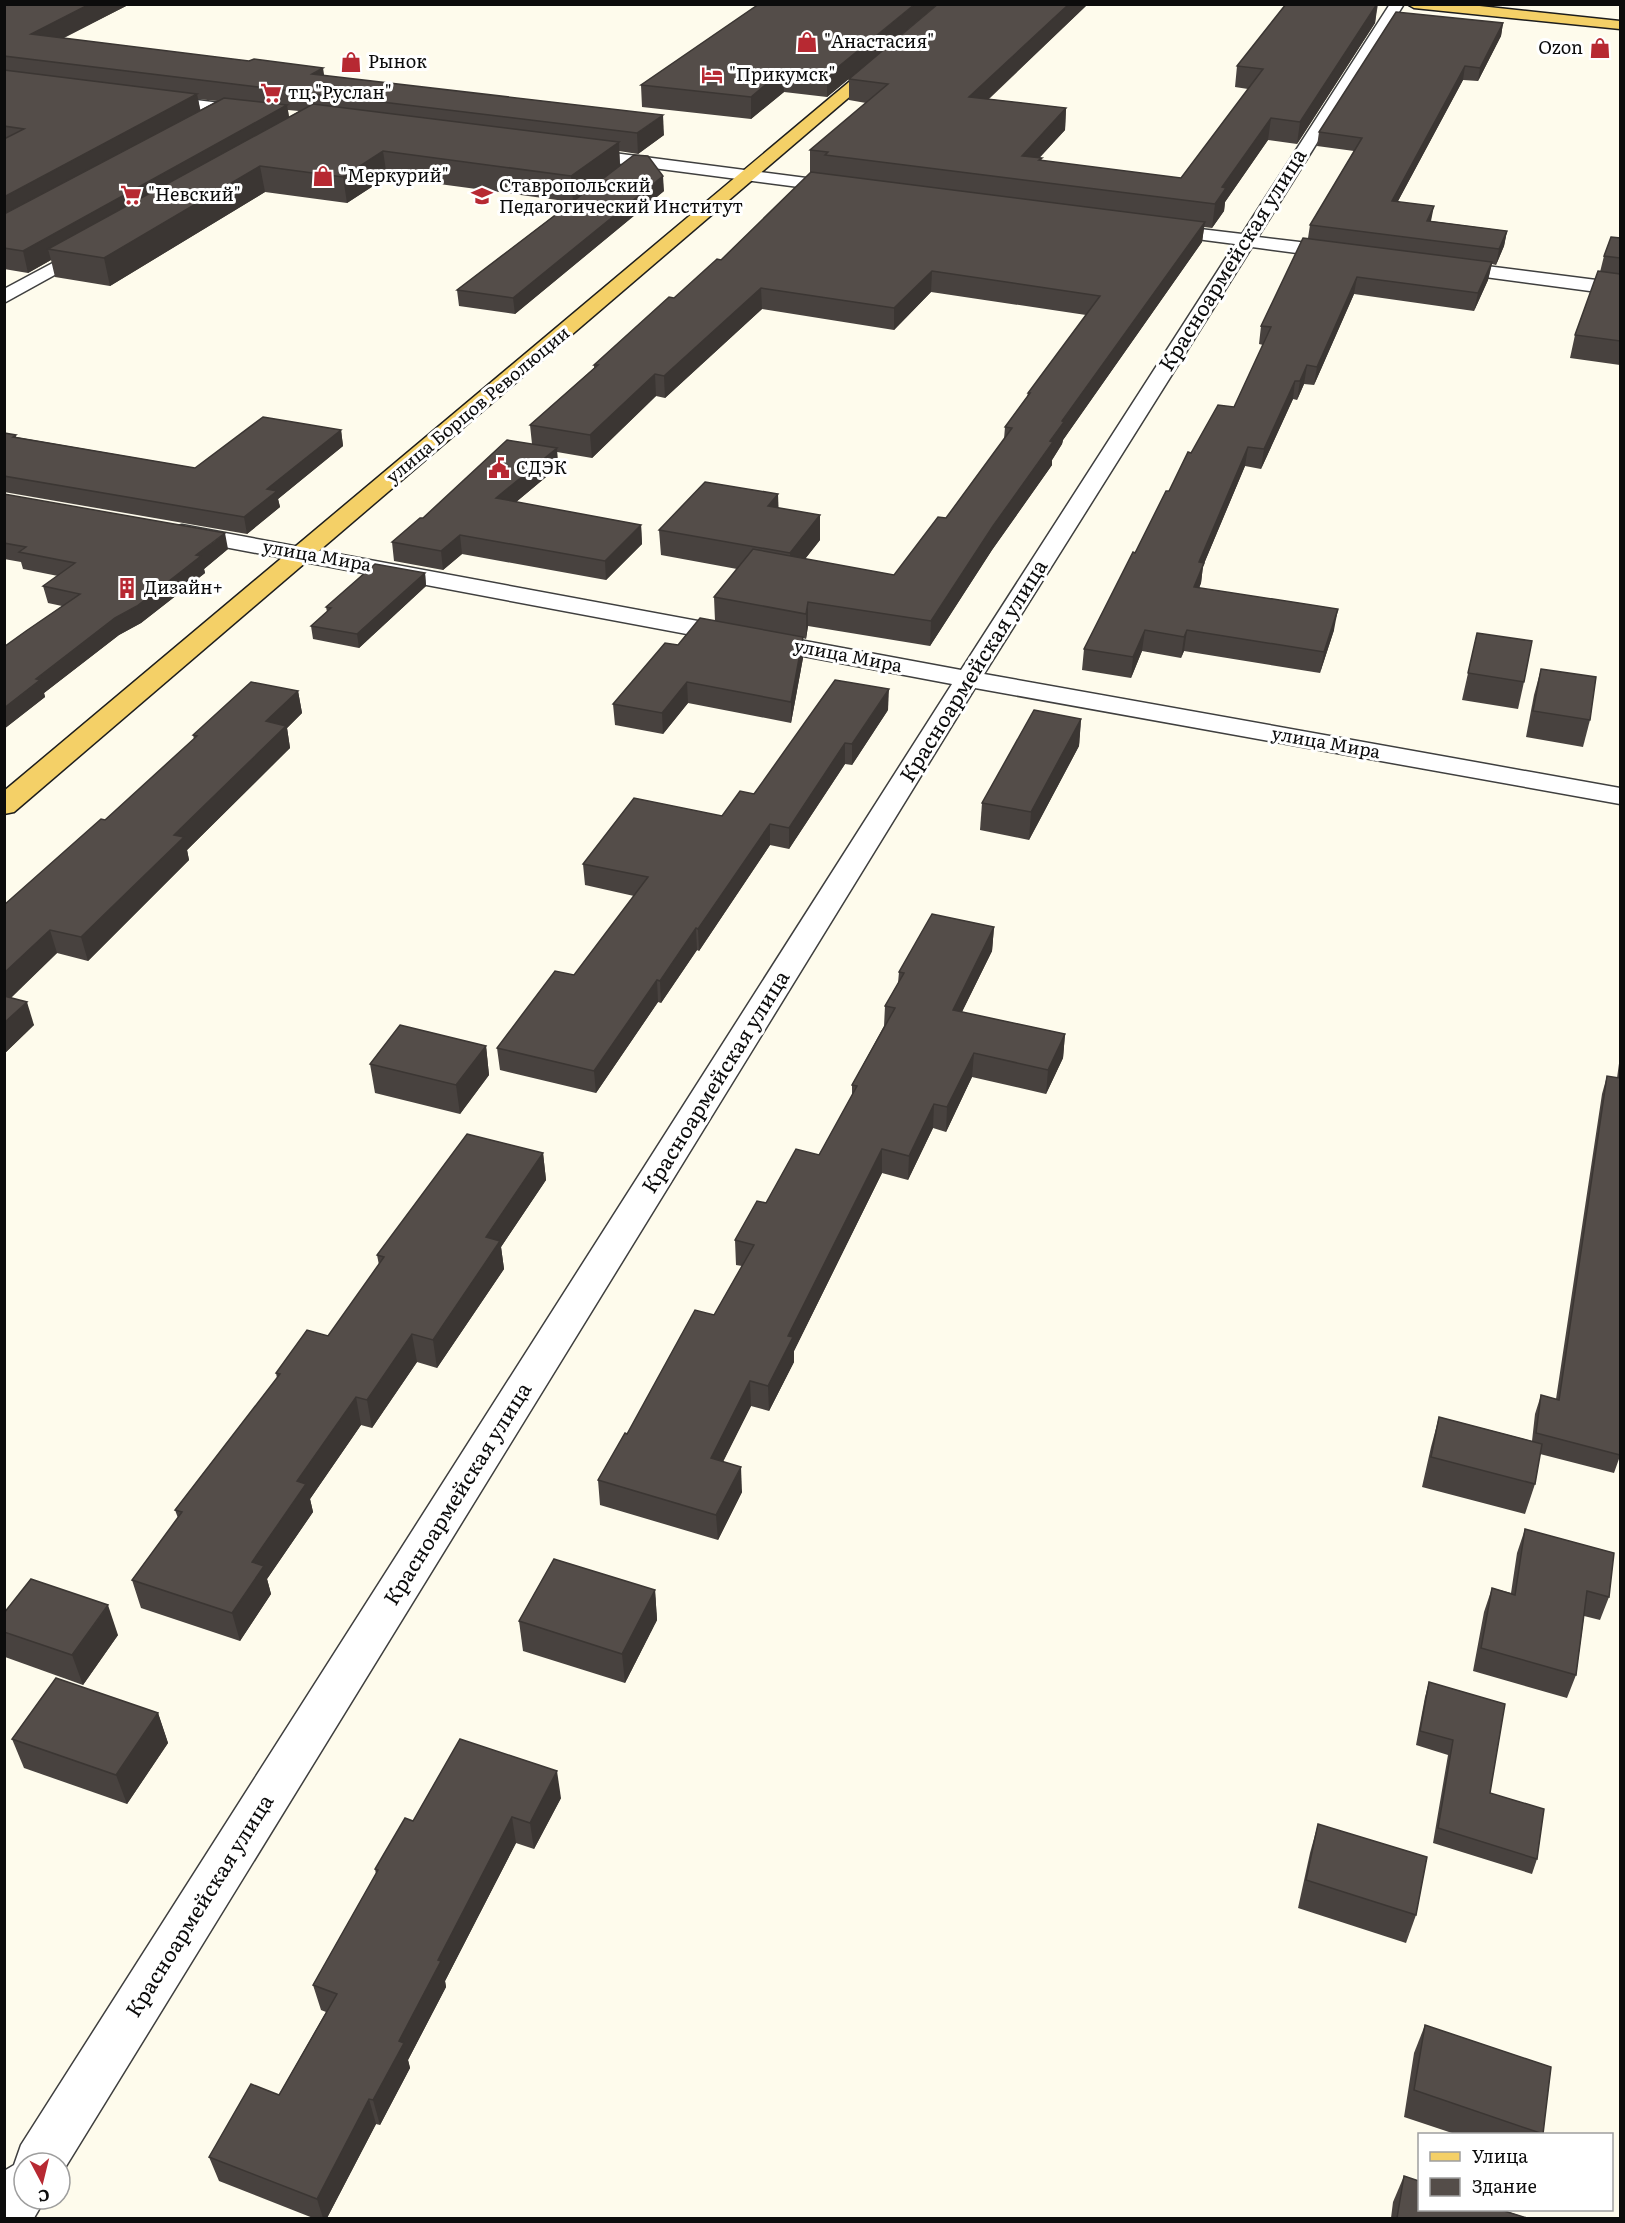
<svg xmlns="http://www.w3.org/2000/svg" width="1625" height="2223" viewBox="0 0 1625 2223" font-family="Literata,serif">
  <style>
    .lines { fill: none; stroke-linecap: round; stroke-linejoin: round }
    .minor-casing { stroke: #3f3f3f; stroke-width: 3 }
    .major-casing { stroke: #1d1d1d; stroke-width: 3 }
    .minor { fill: #fff; fill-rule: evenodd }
    .major { fill: #f4d067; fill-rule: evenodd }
    .wall { fill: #48423f; fill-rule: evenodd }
    .shaded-wall { fill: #3b3633 }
    .building { fill: #544d49; stroke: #3b3633; stroke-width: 1.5 }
    .labels { text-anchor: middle; stroke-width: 6; stroke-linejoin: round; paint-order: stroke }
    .far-poi-label { font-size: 18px; fill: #0c0c0c; stroke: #fff; text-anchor: start }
    .far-street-label { font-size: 18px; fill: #0c0c0c; stroke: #fff }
    .street-label { font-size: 21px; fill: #0c0c0c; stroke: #fff }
  </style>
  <rect width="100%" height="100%" fill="#fefbec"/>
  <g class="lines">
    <defs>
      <g id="minor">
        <path d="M1390,4H1404L1258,237L1342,247L1348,249L1351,253L1348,257L1342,259L1252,247L984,674L1620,788V804L975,688L60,2176V2163H24V2199H45L34,2218H4V2171L14,2165L21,2145L952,684L182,539L174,537L170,532L174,527L182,525L961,670L1235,244L1158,234L1152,233L1149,229L1152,225L1158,224L1242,234Z"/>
        <path d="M155,95L253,107L261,112L253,117L149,103L147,100L149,97Z"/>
        <path d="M575,148L845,183L851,184L854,188L851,192L845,193L569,157L567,153Z"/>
        <path d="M92,242L98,243L101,247L98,251L4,303V289Z"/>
        <path d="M1447,261L1620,283V295L1440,271L1438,267L1440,263Z"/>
      </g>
      <g id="major">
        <path d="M942,4H958L14,812L4,814V791Z"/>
        <path d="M1407,4H1461L1620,21V29L1414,8Z"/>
      </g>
    </defs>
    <!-- minor casing -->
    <use href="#minor" class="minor-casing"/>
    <!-- major casing -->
    <use href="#major" class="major-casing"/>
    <!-- minor -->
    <use href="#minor" class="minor"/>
    <!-- major -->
    <use href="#major" class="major"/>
  </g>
  <!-- wall -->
  <g class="wall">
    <path d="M4,4H130L64,38L324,76L664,135L638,154L619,151L620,165L664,191L515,314L459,306L457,290L572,202L387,177L347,203L265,192L110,286L55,277L51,260L28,273L4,269ZM198,99L217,101L200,110ZM288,110L299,111L289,117Z"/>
    <path d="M1088,4L989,99L1066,108L1065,130L1039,158H1042L1041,161L1181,178L1248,89L1235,87L1237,66L1286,4H1378L1375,23L1297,144L1268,140L1225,202L1224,211L1212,228L1204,227L1202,242L1063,440L1062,444L1052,460V465L992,550L930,646L808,626L806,639L803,638V658L791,723L688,703L663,734L615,725L613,704L678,645L715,621L714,597L737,569L661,555L659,530L778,508L820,515V540L805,559L894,575L946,518L1004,439L1005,427L1027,397L1028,393L1086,315L931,292L894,330L762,309L665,398L656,396L592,458L557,452L558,467L516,502L641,525L642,544L606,580L462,554L443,570L394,561L392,542L423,518L532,444L530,425L594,368V365L674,298L721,260L810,173V150L866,103L849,100V79L827,97L784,92L751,119L642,107L641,85Z"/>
    <path d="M1503,23L1501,36L1478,81L1463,80L1398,201L1431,221L1507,231L1504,246L1496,265L1492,264L1488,280L1474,311L1354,294L1314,385L1304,384L1297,400L1293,399L1261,469L1245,466L1203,566L1201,583L1199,588L1334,630L1320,673L1184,651L1181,658L1142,651L1131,678L1082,670L1084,649L1135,553L1169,491L1191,453L1234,407L1263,345L1259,344L1261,326L1308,238L1310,225L1354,151L1317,146L1319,132Z"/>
    <path d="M1620,238V365L1570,358L1575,335L1600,272L1604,256Z"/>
    <path d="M341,430L343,446L278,499L280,507L247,534L4,492V433L16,435V437L195,468Z"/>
    <path d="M4,494L228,549L204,569L205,573L141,623L119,635L44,693L45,697L4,729L62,606L48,603L43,586L58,576L23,569L21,562L4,559Z"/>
    <path d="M425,573L426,586L359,648L313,639L311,626L327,612L326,607Z"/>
    <path d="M1477,633L1524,682L1518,709L1462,700Z"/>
    <path d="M1541,669L1590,720L1583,747L1526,737L1534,695Z"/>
    <path d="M298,691L302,713L287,728L290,748L187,850L189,860L88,961L57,953L11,998L34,1025L4,1054V905L105,820L194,739L193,735Z"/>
    <path d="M888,710L852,765L845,764L789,849L770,845L699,951L697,950L661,1003L658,1002L596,1093L500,1070L497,1048L574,975L634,896L585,885L583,864L722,816L754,794Z"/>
    <path d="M1081,719L1079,746L1029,840L980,830L982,803Z"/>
    <path d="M994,927L992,951L962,1012L1065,1034L1063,1058L1046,1094L972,1077L946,1132L933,1128L908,1180L882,1173L794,1351V1362L769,1411L751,1406L723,1462L742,1492L718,1540L600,1505L598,1480L627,1434L714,1315L742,1266L736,1265L735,1240L766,1203L819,1155L852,1096V1085L884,1026L885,1006L898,983L899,972Z"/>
    <path d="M486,1046L489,1075L460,1114L375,1093L370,1064Z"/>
    <path d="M1620,1056V1456L1614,1473L1540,1454L1535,1484L1525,1514L1422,1487L1431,1447L1439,1417L1532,1441L1535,1414L1541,1395L1556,1399L1602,1094L1607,1076L1617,1078Z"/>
    <path d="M543,1153L546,1180L501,1247L504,1269L437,1368L417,1362L372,1428L361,1425L310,1499L313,1512L267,1579L271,1594L240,1641L141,1608L132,1580L178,1518L175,1510L277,1378L276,1373L328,1336L379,1265L377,1255Z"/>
    <path d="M1525,1529L1609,1597L1600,1620L1584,1616L1576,1675L1567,1698L1473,1671L1484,1612L1492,1588L1511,1593L1517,1553Z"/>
    <path d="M655,1590L657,1620L625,1683L523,1651L519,1621Z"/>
    <path d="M4,1613L118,1635L83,1685L5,1657Z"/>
    <path d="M1429,1682L1490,1793L1537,1859L1532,1874L1433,1843L1448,1755L1416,1745L1425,1697Z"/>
    <path d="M158,1713L168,1743L127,1804L24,1768L12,1739Z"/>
    <path d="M561,1798L534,1849L516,1843L445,1981L446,1987L408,2060L410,2068L380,2125L376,2124L327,2218H313L219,2181L209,2157L279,2095L326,2012L321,2010L313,1985L376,1874L375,1869L413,1821Z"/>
    <path d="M1318,1824L1416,1915L1406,1943L1298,1908L1310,1853Z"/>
    <path d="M1425,2025L1543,2134H1455L1404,2117L1414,2053Z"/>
    <path d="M1404,2176L1527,2218H1391L1393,2202Z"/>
  </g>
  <!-- shaded-wall -->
  <g class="shaded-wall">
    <path d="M90,4H130L35,52L31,34Z"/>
    <path d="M915,4H938L827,97V76Z"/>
    <path d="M1069,4H1088L968,118L969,97Z"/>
    <path d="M1377,4L1375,23L1297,144L1300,122Z"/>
    <path d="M1503,23L1501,36L1478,81L1480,68Z"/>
    <path d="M1465,66L1463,80L1390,216L1392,201Z"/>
    <path d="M323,68L326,87L312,74Z"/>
    <path d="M783,70L784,92L751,119V97Z"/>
    <path d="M197,94L201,113L4,221V197Z"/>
    <path d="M287,105L290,124L48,249L51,260L28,273L23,251Z"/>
    <path d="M1066,108L1065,130L1021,178L1022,156Z"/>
    <path d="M663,115L664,135L638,154L637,133Z"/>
    <path d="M1271,118L1268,140L1225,202L1224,211L1212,228L1215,204L1222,187Z"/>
    <path d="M619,142L620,167L573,202L571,176Z"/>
    <path d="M383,151L387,177L347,203L343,177Z"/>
    <path d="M260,166L265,192L110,286L104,258Z"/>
    <path d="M663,176L664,191L515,314L513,298Z"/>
    <path d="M1434,206L1431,221H1427Z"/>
    <path d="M1205,222L1202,242L1063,440L1062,444L1052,460V465L992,550L930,646L931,621L1062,421Z"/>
    <path d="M1507,231L1504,246L1496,265L1499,249Z"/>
    <path d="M1492,262L1488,280L1474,311L1478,293Z"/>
    <path d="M932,271L931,292L894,330V308Z"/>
    <path d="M1357,277L1354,294L1314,385L1317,367Z"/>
    <path d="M761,288L762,309L665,398L664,376Z"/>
    <path d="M1307,365L1304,384L1297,400L1300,381Z"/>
    <path d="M655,374L656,396L592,458L590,435Z"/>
    <path d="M1295,381L1293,399L1261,469L1264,449Z"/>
    <path d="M341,430L343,446L278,499L280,507L247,534L244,517L267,489Z"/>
    <path d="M1248,447L1245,466L1203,566L1201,583L1191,608L1194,587L1199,562Z"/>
    <path d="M557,448L558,467L498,517L496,498Z"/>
    <path d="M778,494L779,519L768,506Z"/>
    <path d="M820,515V540L790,578V553Z"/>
    <path d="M641,525L642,544L606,580L605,561Z"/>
    <path d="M225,533L228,549L204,569L205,573L141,623L119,635L44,693L45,697L4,729V708L36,679Z"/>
    <path d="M460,535L462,554L443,570L441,551Z"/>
    <path d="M425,573L426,586L359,648L357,634Z"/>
    <path d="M808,602V626L806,639V614Z"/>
    <path d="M1338,609L1334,630L1320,673L1324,652Z"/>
    <path d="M1145,630L1142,651L1131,678L1133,657Z"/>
    <path d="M1187,630L1184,651L1181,658L1184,637Z"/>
    <path d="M803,637V658L791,723V702Z"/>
    <path d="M687,682L688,703L663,734L662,713Z"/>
    <path d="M889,689L888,710L852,765V744Z"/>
    <path d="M298,691L302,713L287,728L290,748L187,850L189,860L88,961L81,937L174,835L266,721Z"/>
    <path d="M1081,719L1079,746L1029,840L1031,812Z"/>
    <path d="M845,743V764L789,849V828Z"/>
    <path d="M770,824V845L699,951L698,929Z"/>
    <path d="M994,927L992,951L951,1034L953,1010Z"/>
    <path d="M696,928L697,950L661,1003L660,981Z"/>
    <path d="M50,930L57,953L4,1004V973Z"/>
    <path d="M657,980L658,1002L596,1093L594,1071Z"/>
    <path d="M27,1002L34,1025L4,1054V1023Z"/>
    <path d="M1065,1034L1063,1058L1046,1094L1048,1070Z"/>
    <path d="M486,1046L489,1075L460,1114L456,1085Z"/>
    <path d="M974,1053L972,1077L946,1132L947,1107Z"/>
    <path d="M934,1104L933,1128L908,1180L909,1156Z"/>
    <path d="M882,1149V1173L794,1351V1362L769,1411L768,1386L788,1336Z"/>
    <path d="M543,1153L546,1180L501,1247L504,1269L437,1368L433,1340L486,1237Z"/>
    <path d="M412,1334L417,1362L372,1428L367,1400Z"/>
    <path d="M750,1381L751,1406L712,1483L711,1458Z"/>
    <path d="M356,1397L361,1425L310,1499L313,1512L267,1579L271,1594L240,1641L232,1613L252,1562L297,1481Z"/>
    <path d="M741,1467L742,1492L718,1540L716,1515Z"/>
    <path d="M655,1590L657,1620L625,1683L622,1654Z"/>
    <path d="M108,1605L118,1635L83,1685L72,1655Z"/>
    <path d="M158,1713L168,1743L127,1804L116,1775Z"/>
    <path d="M557,1771L561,1798L534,1849L530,1823Z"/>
    <path d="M512,1817L516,1843L445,1981L446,1987L408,2060L410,2068L380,2125L373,2100L399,2041L438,1960Z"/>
    <path d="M369,2099L376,2124L327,2218H323L317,2199Z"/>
  </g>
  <!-- building -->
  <g class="building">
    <path d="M4,4H90L31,34L249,61L254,59L323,68L312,74L663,115L637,133L4,56Z"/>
    <path d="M759,4H915L827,76L783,70L751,97L641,85Z"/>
    <path d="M938,4H1069L969,97L1066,108L1022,156L1042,158L1039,160L1181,178L1263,69L1237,66L1286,4H1377L1300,122L1271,118L1222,187L1226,188L1215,204L825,155L828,152L810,150L888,84L849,79Z"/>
    <path d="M1396,12L1503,23L1480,68L1465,66L1392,201L1434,206L1427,221L1507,231L1499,249L1310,225L1362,138L1319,132Z"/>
    <path d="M4,70L197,94L4,197V139L24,129L4,126Z"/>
    <path d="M224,98L287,105L23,251L4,248V214Z"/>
    <path d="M313,104L619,142L571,176L383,151L343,177L260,166L104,258L48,249Z"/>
    <path d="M634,155L648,156L663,176L513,298L457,290Z"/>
    <path d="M811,172L1205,222L1062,421L1064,422L1050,441L1053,442L993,526L931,621L808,602L806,614L714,597L753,549L894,575L938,517L946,518L1012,428L1005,427L1030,393H1028L1100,296L932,271L894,308L761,288L664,376L655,374L590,435L530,425L598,365H594L669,297L674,298L717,259L721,260Z"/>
    <path d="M1611,237L1620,238V258L1604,256Z"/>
    <path d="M1303,238L1492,262L1478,293L1357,277L1317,367L1307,365L1300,381H1295L1264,449L1248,447L1199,562L1204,563L1194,587L1338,609L1324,652L1187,630L1184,637L1145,630L1133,657L1084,649L1133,552L1135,553L1166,491H1169L1188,452L1191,453L1218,405L1234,407L1271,327L1261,326Z"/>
    <path d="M1598,271L1620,274V341L1575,335Z"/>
    <path d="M263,417L341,430L267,489L277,491L244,517L4,476V433L16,435L13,437L195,468Z"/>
    <path d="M507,440L557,448L496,498L641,525L605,561L460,535L441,551L392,542L420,518H423Z"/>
    <path d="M705,482L778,494L768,506L820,515L790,553L659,530Z"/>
    <path d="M4,494L225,533L196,555L201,556L137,606L115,618L36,679L40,680L4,708V647L26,631L80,594L43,586L75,563L19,552L26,547L4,543Z"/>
    <path d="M375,564L425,573L357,634L311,626L331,608L326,607Z"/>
    <path d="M700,618L803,637L791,702L687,682L662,713L613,704L665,643L678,645Z"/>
    <path d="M1477,633L1532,641L1524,682L1468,673Z"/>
    <path d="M1541,669L1596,677L1590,720L1533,711Z"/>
    <path d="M835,680L889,689L852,744L845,743L789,828L770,824L698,929L696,928L660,981L657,980L594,1071L497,1048L555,971L574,975L648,877L583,864L634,798L722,816L740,791L754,794Z"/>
    <path d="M251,682L298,691L266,721L286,726L174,835L184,837L81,937L50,930L4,973V905L101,819L105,820L197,736L193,735Z"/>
    <path d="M1034,710L1081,719L1031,812L982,803Z"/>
    <path d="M932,914L994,927L953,1010L1065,1034L1048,1070L974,1053L947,1107L934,1104L909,1156L882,1149L788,1336L793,1337L768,1386L750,1381L711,1458L741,1467L716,1515L598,1480L625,1433L627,1434L695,1310L714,1315L754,1245L735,1240L757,1201L766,1203L796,1149L819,1155L857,1086L852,1085L895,1008L885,1006L904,973L899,972Z"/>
    <path d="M4,996L27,1002L4,1023Z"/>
    <path d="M400,1025L486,1046L456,1085L370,1064Z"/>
    <path d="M1620,1070V1455L1536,1433L1541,1395L1559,1400L1607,1076L1619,1078Z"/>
    <path d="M467,1134L543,1153L486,1237L500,1241L433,1340L412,1334L367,1400L356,1397L297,1481L306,1484L252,1562L264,1566L232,1613L132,1580L182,1512L175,1510L280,1374L276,1373L307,1330L328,1336L384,1257L377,1255Z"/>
    <path d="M1439,1417L1542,1444L1535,1484L1431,1457Z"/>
    <path d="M1525,1529L1614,1553L1609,1597L1587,1591L1576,1675L1481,1648L1492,1588L1515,1595Z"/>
    <path d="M554,1559L655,1590L622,1654L519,1621Z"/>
    <path d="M31,1579L108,1605L72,1655L4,1632V1613Z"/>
    <path d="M56,1678L158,1713L116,1775L12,1739Z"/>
    <path d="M1429,1682L1505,1704L1490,1793L1544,1809L1537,1859L1438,1828L1453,1740L1420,1731Z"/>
    <path d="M460,1739L557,1771L530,1823L512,1817L438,1960L441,1961L399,2041L404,2043L373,2100L369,2099L317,2199L209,2157L251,2084L279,2095L337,1994L313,1985L378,1870L375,1869L405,1818L413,1821Z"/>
    <path d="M1318,1824L1427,1857L1416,1915L1306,1880Z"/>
    <path d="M1425,2025L1551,2067L1543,2134L1414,2090Z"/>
    <path d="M1404,2176L1419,2181V2210H1501L1527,2218H1397Z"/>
  </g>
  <!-- icons -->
  <defs>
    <symbol id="shop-bare" viewBox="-9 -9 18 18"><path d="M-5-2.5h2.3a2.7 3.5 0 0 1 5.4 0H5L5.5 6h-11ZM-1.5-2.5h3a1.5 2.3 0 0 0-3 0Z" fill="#b72932" stroke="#fff" stroke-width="2.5" paint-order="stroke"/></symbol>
    <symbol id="hotel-bare" viewBox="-9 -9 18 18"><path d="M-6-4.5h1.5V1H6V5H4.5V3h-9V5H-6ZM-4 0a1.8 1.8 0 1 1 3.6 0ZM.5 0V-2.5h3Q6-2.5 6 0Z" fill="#b72932" stroke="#fff" stroke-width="2.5" paint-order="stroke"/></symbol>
    <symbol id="supermarket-bare" viewBox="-9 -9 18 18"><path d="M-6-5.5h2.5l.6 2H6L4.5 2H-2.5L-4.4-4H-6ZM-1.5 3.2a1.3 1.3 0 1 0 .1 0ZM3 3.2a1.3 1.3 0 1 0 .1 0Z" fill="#b72932" stroke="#fff" stroke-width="2.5" paint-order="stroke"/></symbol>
    <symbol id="university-bare" viewBox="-9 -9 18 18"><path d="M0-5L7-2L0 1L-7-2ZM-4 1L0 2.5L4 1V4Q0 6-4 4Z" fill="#b72932" stroke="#fff" stroke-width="2.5" paint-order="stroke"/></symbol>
    <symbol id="civic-bare" viewBox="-9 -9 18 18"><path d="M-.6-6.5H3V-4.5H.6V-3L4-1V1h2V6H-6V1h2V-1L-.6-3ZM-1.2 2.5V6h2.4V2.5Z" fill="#b72932" stroke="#fff" stroke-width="2.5" paint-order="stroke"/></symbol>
    <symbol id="building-bare" viewBox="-9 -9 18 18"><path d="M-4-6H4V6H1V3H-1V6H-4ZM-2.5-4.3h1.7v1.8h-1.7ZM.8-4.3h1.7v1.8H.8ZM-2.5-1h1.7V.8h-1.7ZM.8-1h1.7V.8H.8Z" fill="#b72932" stroke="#fff" stroke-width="2.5" paint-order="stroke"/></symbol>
  </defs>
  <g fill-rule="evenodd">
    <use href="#shop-bare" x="792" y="27" width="30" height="30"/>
    <use href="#shop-bare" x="1585" y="33" width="30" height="30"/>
    <use href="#shop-bare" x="336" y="47" width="30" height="30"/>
    <use href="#hotel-bare" x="697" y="60" width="30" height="30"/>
    <use href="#supermarket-bare" x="256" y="78" width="30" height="30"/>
    <use href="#shop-bare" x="308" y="161" width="30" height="30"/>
    <use href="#supermarket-bare" x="116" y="180" width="30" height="30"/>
    <use href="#university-bare" x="467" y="181" width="30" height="30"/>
    <use href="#civic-bare" x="484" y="453" width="30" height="30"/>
    <use href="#building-bare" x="112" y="573" width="30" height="30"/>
  </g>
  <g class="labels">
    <!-- far-poi labels -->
    <g class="far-poi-label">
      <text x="824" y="48">"Анастасия"</text>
      <text x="1583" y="54" text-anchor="end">Ozon</text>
      <text x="368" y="68">Рынок</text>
      <text x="729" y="81">"Прикумск"</text>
      <text x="288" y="99">тц."Руслан"</text>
      <text x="340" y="182">"Меркурий"</text>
      <text x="499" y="192">Ставропольский<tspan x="499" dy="21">Педагогический Институт</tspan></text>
      <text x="148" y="201">"Невский"</text>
      <text x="516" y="474">СДЭК</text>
      <text x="144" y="594">Дизайн+</text>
    </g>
    <!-- far-street labels -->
    <g class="far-street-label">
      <text transform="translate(478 405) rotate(-40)" y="6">улица Борцов Революции</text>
      <text transform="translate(317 556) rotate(10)" y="6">улица Мира</text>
      <text transform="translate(848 656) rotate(11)" y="6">улица Мира</text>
      <text transform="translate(1326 743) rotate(10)" y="6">улица Мира</text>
    </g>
    <!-- street labels -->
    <g class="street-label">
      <text transform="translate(1233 260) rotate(-58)" y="7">Красноармейская улица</text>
      <text transform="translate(974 671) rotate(-58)" y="7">Красноармейская улица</text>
      <text transform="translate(716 1082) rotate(-58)" y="7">Красноармейская улица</text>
      <text transform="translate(458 1494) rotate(-58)" y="7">Красноармейская улица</text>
      <text transform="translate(200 1906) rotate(-58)" y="7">Красноармейская улица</text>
    </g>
  </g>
  <!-- border -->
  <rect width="1625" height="2223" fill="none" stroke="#0c0c0c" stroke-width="12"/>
  <!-- legend -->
  <rect x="1418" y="2133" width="195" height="78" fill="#ffffff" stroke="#9e9e9e" stroke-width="1.5"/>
  <rect x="1430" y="2152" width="30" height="9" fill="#f4d067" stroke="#9e9e9e" stroke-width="1.5"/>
  <text x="1472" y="2163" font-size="18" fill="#0c0c0c">Улица</text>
  <rect x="1430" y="2178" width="30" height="18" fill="#544d49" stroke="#9e9e9e" stroke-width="1.5"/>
  <text x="1472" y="2193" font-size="18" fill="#0c0c0c">Здание</text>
  <!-- north arrow -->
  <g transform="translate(42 2181) rotate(173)"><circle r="28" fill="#ffffff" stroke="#9e9e9e" stroke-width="1.5"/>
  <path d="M0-4.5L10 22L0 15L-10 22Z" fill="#b72932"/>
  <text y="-9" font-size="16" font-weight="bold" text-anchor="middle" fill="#0c0c0c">С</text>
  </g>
</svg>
